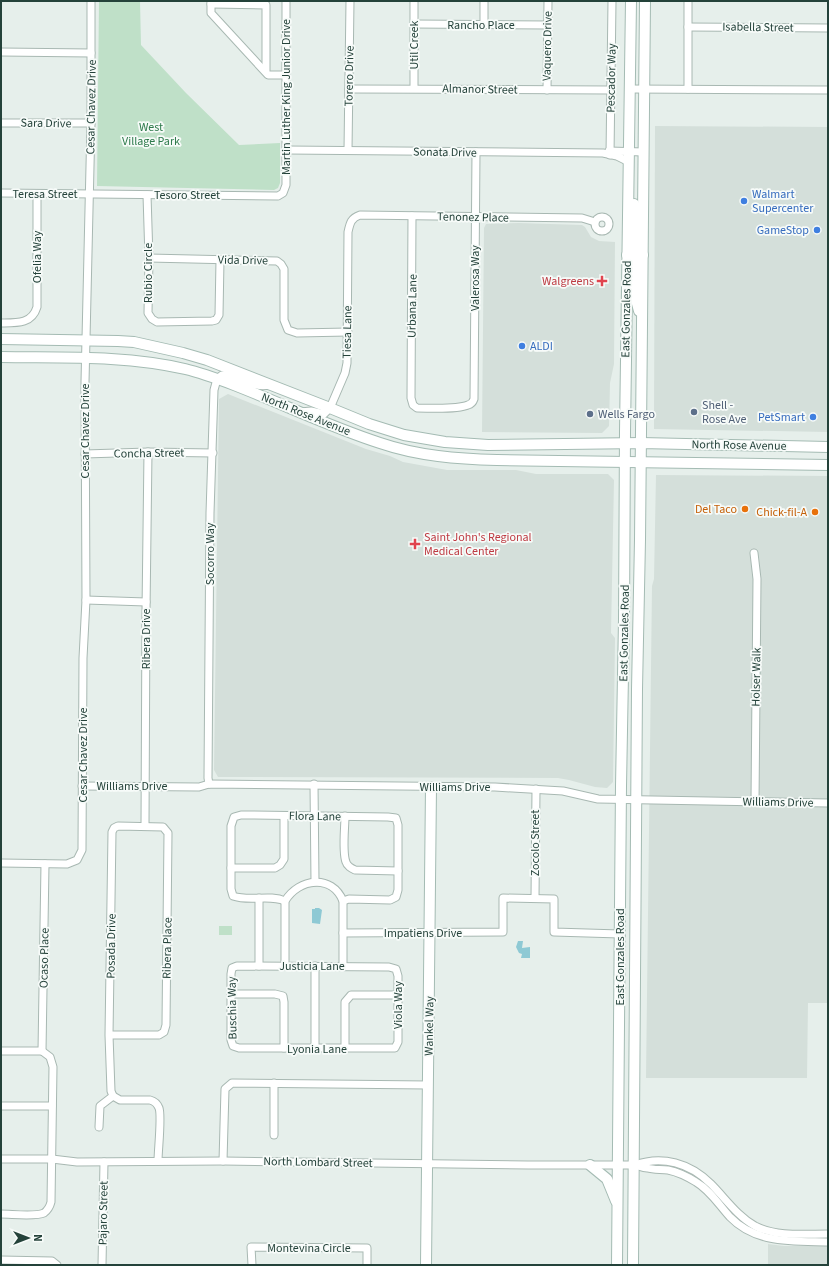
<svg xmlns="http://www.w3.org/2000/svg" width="829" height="1266" viewBox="0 0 829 1266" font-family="'Source Sans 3',sans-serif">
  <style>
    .built { fill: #d4dfda }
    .green { fill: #bfe0c8 }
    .water { fill: #8ec9d4 }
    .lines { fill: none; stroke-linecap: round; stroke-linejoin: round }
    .street-casing { stroke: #a8b8b2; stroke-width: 9 }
    .secondary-casing { stroke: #a4bbb3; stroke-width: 12 }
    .street { stroke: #fff; stroke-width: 7 }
    .secondary { stroke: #fff; stroke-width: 10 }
    .shop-dot { fill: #3f7fe0; stroke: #f7fbf9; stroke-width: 1.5 }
    .health-dot { fill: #e0444e; stroke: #f7fbf9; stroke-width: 1.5 }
    .service-dot { fill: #5c6f8a; stroke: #f7fbf9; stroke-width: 1.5 }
    .food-dot { fill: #e8710a; stroke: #f7fbf9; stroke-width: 1.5 }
    .labels { text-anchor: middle; stroke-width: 3.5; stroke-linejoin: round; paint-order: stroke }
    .street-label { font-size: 12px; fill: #24423a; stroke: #f7fbf9 }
    .park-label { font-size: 12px; fill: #2d7a4b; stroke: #f7fbf9 }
    .shop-label { font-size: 12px; fill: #366cbe; stroke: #f7fbf9; text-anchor: start }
    .health-label { font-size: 12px; fill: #be3a42; stroke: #f7fbf9; text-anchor: end }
    .service-label { font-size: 12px; fill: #4e5e75; stroke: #f7fbf9; text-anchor: start }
    .food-label { font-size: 12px; fill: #c56008; stroke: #f7fbf9; text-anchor: end }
  </style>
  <rect width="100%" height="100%" fill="#e6efeb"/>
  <!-- built -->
  <g class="built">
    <path d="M655,126L828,127V432L654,429Z"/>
    <path d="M519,223L582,225L585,227L591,237L599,241L615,242L614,364L610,383L609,426L602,433L482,432L484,228L486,224Z"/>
    <path d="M228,394L366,449L390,456L403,462L447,470H516L536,474H608L614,480L611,633L615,638L613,782L607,788L595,787L569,780L558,778L218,777L214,770L219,399Z"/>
    <path d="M656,475L828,476V1003H808L807,1078H646L652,586L654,579Z"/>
    <path d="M768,1244L784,1246H828V1265H768Z"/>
  </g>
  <!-- green -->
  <g class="green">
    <path d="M99,1H140L141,45L186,93L239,145L280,143V183L278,188L274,190L97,186Z"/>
    <rect x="219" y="926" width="13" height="9"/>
  </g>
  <!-- water -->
  <g class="water">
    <path d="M315,908H319L322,910L320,924L312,923V909H315Z"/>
    <path d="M518,941H523L522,948L530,947V958H521L522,954L519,953L516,947Z"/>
  </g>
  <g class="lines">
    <defs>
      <g id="street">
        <path d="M211,1V13L268,75H286"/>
        <path d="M211,4L266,5V71"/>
        <path d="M414,24L548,25"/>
        <path d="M484,25V1"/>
        <path d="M688,27L828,28"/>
        <path d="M1,52L91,53"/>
        <path d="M414,88V1"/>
        <path d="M349,89L610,90"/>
        <path d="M630,89L828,90"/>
        <path d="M688,89V1"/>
        <path d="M547,90L548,1"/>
        <path d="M1,123H91"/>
        <path d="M287,150L603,153L617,156L629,162"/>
        <path d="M348,150L350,1"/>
        <path d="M609,151L644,152"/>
        <path d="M610,155L612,1"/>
        <path d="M1,193L278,196L283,193L286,185V1"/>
        <path d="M147,195L149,258L148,313L152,319L157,322L212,321L216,320L219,315L220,260"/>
        <path d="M412,216L411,398L413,405L417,408C431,408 456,410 468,405C472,404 473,402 474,399L476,152"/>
        <circle cx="602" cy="224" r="7"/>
        <path d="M149,258L277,261L281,264L284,269V320L288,330L297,333L348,332"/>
        <path d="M1,323C17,323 32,324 37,307V194"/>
        <path d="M300,412L311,411L324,414L330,408L345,373L347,363L348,232C350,223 351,218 360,215L582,218L595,222"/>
        <path d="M85,454L148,452L213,453"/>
        <path d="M754,553L757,579L755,802"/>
        <path d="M86,600L146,602"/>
        <path d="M209,784L208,778L210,513L214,390L217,379L222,375C238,375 253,389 269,385"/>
        <path d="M314,784L315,882"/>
        <path d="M82,786L199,787L209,784L495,787L563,791L598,799L828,803"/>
        <path d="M345,816C345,827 342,852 346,862C347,866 351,868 355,870L398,871"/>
        <path d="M145,826L146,611L148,452"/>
        <path d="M1,863L67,864L77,860L82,850L83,658L86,600L85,382L91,123V1"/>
        <path d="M231,868H275L280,865L284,859V816"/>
        <path d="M535,898L536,789"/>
        <path d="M285,901C269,894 250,902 233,896L231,889V826L234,817L241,815H253L388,817L396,818L398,825V890L396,897L390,900L349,899L343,901"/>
        <path d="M343,933L503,932V898L554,899V932L620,934"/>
        <path d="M237,966L389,967L396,969L398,976V1042L395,1048H239L233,1046L231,1040V974L232,968Z"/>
        <path d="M259,966V898"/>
        <path d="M285,966V901C299,878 332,874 343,901V966"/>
        <path d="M231,994H275L283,996L284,1002V1048"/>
        <path d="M315,1048V966"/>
        <path d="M345,1049V1002L351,995H398"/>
        <path d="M1,1051H42L50,1057L53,1067L51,1202C50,1206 48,1210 44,1213C35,1217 12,1214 1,1214"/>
        <path d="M42,1051L45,864"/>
        <path d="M274,1083V1135"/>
        <path d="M113,1096L120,1100H150C154,1101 157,1103 159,1108C162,1116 158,1150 158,1161"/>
        <path d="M1,1106H52"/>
        <path d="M99,1127L100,1106L113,1096L111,1091L109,1035L112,832L114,828L118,826L163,827L168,833L166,1025L164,1032L159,1035H109"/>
        <path d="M1,1159H52L77,1162L223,1161L528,1165H635C662,1155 690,1163 711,1184C725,1198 737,1216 755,1226C777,1237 804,1234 828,1234"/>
        <path d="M223,1161L225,1089L232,1083L428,1085"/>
        <path d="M635,1165C639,1166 643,1168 647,1168C654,1170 661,1169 668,1170C678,1172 688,1177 696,1182C710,1190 719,1205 730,1217C756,1244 793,1241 828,1242"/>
        <path d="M1,1260L52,1261L57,1265"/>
        <path d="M102,1265L104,1162"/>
        <path d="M252,1265L251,1247L367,1248V1265"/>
      </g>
      <g id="secondary">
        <path d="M634,204L636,250L639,254L643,255"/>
        <path d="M627,255H631L633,258L635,296L639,311"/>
        <path d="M1,339L118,341L134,342L183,353L207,360L330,408L369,424L404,435L445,442L488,445L641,443L828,447"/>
        <path d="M1,357C62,358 125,355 185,369C202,373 218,379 234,385C283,404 330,427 380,443C418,456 458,459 497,460L828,465"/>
        <path d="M590,1165L607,1179L616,1201"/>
        <path d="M426,1265L431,787"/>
        <path d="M617,1265L621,786L624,620L625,432L631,1"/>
        <path d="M633,1265L637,689L640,540L645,1"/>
      </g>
    </defs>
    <!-- street casing -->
    <use href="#street" class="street-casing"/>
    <!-- secondary casing -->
    <use href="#secondary" class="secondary-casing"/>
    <!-- street -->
    <use href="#street" class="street"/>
    <!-- secondary -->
    <use href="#secondary" class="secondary"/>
  </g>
  <!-- markers -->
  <g class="shop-dot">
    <circle cx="744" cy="201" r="4"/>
    <circle cx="817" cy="230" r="4"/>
    <circle cx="522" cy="346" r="4"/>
    <circle cx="813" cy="417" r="4"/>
  </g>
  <g class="health-dot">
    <path d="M600 275h4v4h4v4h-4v4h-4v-4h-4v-4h4z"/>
    <path d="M413 538h4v4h4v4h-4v4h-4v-4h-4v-4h4z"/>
  </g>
  <g class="service-dot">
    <circle cx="694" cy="412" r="4"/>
    <circle cx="590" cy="414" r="4"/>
  </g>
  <g class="food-dot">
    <circle cx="745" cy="509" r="4"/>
    <circle cx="815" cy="512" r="4"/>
  </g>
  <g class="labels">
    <!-- street labels -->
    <g class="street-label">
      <text x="481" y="29">Rancho Place</text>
      <text transform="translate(758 27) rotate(1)" y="4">Isabella Street</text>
      <text transform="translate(414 45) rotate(-90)" y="4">Util Creek</text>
      <text transform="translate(547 46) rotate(-89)" y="4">Vaquero Drive</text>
      <text transform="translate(349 76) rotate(-89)" y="4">Torero Drive</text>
      <text transform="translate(611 78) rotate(-89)" y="4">Pescador Way</text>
      <text transform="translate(480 89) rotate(1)" y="4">Almanor Street</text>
      <text transform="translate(286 97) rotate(-90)" y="4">Martin Luther King Junior Drive</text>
      <text transform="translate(91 107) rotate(-89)" y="4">Cesar Chavez Drive</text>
      <text transform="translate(46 123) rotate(1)" y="4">Sara Drive</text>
      <text transform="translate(445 152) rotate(1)" y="4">Sonata Drive</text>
      <text x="45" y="198">Teresa Street</text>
      <text x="187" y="199">Tesoro Street</text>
      <text transform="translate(473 217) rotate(1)" y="4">Tenonez Place</text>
      <text transform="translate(37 257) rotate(-90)" y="4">Ofelia Way</text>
      <text transform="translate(243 260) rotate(1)" y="4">Vida Drive</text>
      <text transform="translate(148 273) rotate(-90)" y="4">Rubio Circle</text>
      <text transform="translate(475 278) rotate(-90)" y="4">Valerosa Way</text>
      <text transform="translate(412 306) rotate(-89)" y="4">Urbana Lane</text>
      <text transform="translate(626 309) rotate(-89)" y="4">East Gonzales Road</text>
      <text transform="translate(347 332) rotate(-89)" y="4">Tiesa Lane</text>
      <text transform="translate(306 414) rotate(22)" y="4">North Rose Avenue</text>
      <text transform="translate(85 431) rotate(-90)" y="4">Cesar Chavez Drive</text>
      <text transform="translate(739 445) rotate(1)" y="4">North Rose Avenue</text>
      <text transform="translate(149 453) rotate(-1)" y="4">Concha Street</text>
      <text transform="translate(210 554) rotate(-90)" y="4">Socorro Way</text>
      <text transform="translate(624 633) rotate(-89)" y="4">East Gonzales Road</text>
      <text transform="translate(146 639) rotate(-90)" y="4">Ribera Drive</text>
      <text transform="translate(756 677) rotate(-89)" y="4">Holser Walk</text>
      <text transform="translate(83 755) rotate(-90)" y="4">Cesar Chavez Drive</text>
      <text x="132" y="790">Williams Drive</text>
      <text x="455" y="791">Williams Drive</text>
      <text transform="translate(778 802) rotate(1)" y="4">Williams Drive</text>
      <text transform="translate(315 816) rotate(1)" y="4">Flora Lane</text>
      <text transform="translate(535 843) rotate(-90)" y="4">Zocolo Street</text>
      <text x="423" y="937">Impatiens Drive</text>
      <text transform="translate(111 946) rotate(-89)" y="4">Posada Drive</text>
      <text transform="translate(167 948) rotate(-89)" y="4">Ribera Place</text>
      <text transform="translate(620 957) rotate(-90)" y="4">East Gonzales Road</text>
      <text transform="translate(44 958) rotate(-89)" y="4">Ocaso Place</text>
      <text x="312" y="970">Justicia Lane</text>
      <text transform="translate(398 1005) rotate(-90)" y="4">Viola Way</text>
      <text transform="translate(232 1008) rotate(-91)" y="4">Buschia Way</text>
      <text transform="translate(429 1026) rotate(-89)" y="4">Wankel Way</text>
      <text x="317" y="1053">Lyonia Lane</text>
      <text transform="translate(318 1162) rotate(1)" y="4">North Lombard Street</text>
      <text transform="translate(103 1213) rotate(-89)" y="4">Pajaro Street</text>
      <text x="309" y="1252">Montevina Circle</text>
    </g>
    <!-- park labels -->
    <g class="park-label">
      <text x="151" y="131">West<tspan x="151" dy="14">Village Park</tspan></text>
    </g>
    <!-- shop labels -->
    <g class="shop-label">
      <text x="752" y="198">Walmart<tspan x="752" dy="14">Supercenter</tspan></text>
      <text x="809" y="234" text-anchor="end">GameStop</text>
      <text x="530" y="350">ALDI</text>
      <text x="805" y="421" text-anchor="end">PetSmart</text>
    </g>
    <!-- health labels -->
    <g class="health-label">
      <text x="594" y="285">Walgreens</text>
      <text x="424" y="541" text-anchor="start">Saint John's Regional<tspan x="424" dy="14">Medical Center</tspan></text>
    </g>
    <!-- service labels -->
    <g class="service-label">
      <text x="702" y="409">Shell -<tspan x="702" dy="14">Rose Ave</tspan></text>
      <text x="598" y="418">Wells Fargo</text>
    </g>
    <!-- food labels -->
    <g class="food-label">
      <text x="737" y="513">Del Taco</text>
      <text x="807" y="516">Chick-fil-A</text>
    </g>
  </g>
  <!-- border -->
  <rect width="829" height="1266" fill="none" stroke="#24423a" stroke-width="4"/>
  <!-- north arrow -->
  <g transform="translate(28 1238) rotate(90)" stroke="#f7fbf9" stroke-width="3" paint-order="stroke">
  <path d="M0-3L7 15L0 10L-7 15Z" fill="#24423a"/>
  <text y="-6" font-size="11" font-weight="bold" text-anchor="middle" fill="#24423a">N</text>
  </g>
</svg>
